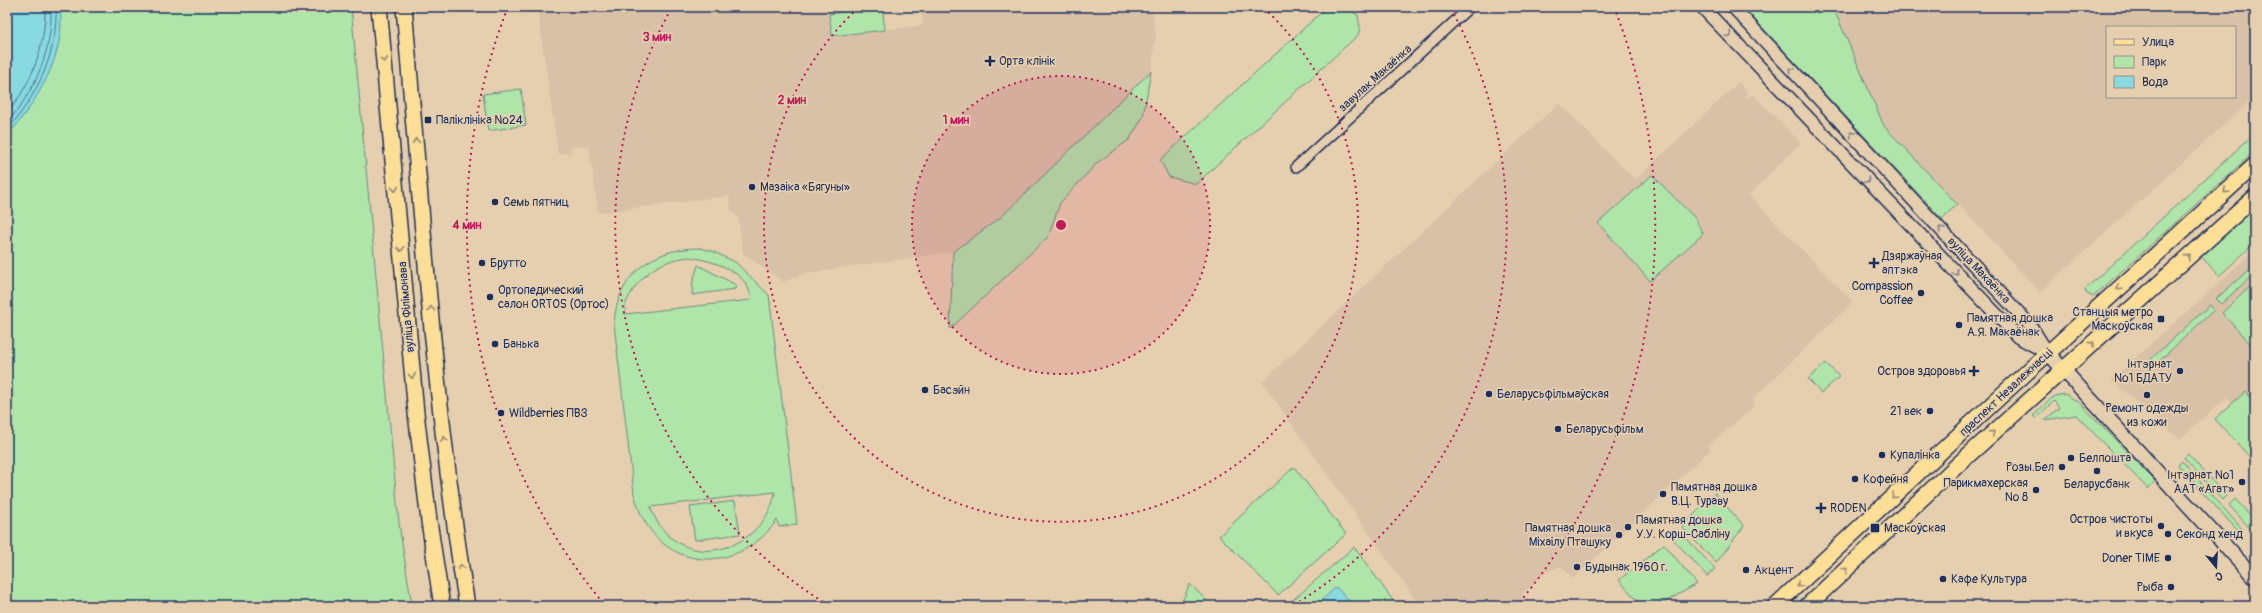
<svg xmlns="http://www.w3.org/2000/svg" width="2262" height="613" viewBox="0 0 2262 613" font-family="Pangolin,sans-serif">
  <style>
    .built { fill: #d9c1a7; fill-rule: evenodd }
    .green { fill: #afe5a8; stroke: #658a83; fill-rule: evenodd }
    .water { fill: #88d9e0; stroke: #5c95ac }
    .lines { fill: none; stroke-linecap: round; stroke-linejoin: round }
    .shore { stroke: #477392; stroke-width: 1 }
    .minor-casing { stroke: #1b2f5e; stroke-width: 12 }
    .tertiary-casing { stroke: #1b2f5e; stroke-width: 15 }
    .secondary-casing { stroke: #1b2f5e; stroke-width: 16 }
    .primary-casing { stroke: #1b2f5e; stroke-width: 18 }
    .minor { stroke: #e6cfaf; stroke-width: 9 }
    .tertiary { stroke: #e6cfaf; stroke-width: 12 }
    .secondary { stroke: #e6cfaf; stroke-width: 13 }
    .primary { stroke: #fdde96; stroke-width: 15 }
    .oneway { stroke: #807f86 }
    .oneway2 { stroke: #8c867a }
    .ring { fill: none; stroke: #c2185b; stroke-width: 2; stroke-dasharray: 2 4 }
    .poi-dot { fill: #1b2f5e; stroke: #e6cfaf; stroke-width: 1.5 }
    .labels { text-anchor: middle; stroke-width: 3.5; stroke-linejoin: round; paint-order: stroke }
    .poi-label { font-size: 12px; fill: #1b2f5e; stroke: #e6cfaf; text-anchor: start }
    .street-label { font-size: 12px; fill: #1b2f5e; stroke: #e6cfaf }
    .centre { fill: #c2185b; stroke: #e6cfaf; stroke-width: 2 }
    .ring-label { font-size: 12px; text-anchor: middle; font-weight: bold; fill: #c2185b; stroke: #e6cfaf; stroke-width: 3.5; stroke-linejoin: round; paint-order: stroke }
  </style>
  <rect width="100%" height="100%" fill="#e6cfaf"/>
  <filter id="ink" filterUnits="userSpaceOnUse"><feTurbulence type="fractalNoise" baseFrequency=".025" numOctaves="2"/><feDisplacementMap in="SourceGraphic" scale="8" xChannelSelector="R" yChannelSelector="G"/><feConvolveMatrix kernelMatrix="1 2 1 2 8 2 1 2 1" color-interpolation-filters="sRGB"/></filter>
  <g filter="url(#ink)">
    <!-- built -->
    <g class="built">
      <path d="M537,7H827L832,37L923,25L921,7H1152L1156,36L1151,71L1001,217L953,252L806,273L783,282L743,253L738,217L731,211L729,196L598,213L589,145L570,147L571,153L558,154Z"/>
      <path d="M1833,7H2255V97L2040,292L1884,126ZM2107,27H2235V97H2107Z"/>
      <path d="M1739,82L1748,93L1745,95L1747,98L1753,94L1801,143L1749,195L1853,302L1754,398L1753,408L1708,446L1711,449L1573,579L1561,566L1546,572L1522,594L1533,606H1420L1262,382L1559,103L1635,180Z"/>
      <path d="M2255,250V428L2227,397L2180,439L2111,380Z"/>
    </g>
    <!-- green -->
    <g class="green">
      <path d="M7,7H351L399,524L412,606H7Z"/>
      <path d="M882,7L885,30L832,36L829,14Z"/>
      <path d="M1327,7H1344L1358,15L1360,29L1358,35L1196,184L1169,177L1160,160Z"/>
      <path d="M1743,7H1833L1884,126L1957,204L1942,219Z"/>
      <path d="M1151,71L1143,117L1129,140L1098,162L1060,203L1048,237L950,329L953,252L1001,217Z"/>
      <path d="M521,89L526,125L488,131L483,94Z"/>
      <path d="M2255,133V151L2093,297L2086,293L2085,289Z"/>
      <path d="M1652,175L1695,218L1703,234L1650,281L1598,223Z"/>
      <path d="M2255,208V243L2219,276L2201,256Z"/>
      <path d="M700,248L712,251L735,262L769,295L797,524L779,527L777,520C742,571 669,575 641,514C638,508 636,500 634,494L614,324C617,275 652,248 700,248ZM690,257C713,261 750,271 751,300L625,314C624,306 627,300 631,293C645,271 664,259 690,257ZM775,492C768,540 704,572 666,533C659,526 654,517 650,507Z"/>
      <path d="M2255,264V273L2221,304L2216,299Z"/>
      <path d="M698,265L736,285L735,289L692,295L693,281Z"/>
      <path d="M2255,282V341L2251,345L2222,313Z"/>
      <path d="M2210,305L2214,310L2156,364L2151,359Z"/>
      <path d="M1826,363L1839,377L1821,393L1808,379Z"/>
      <path d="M2245,392L2255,403V463L2215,419Z"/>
      <path d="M2065,394L2080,403L2155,481L2148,489L2076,415L2045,420L2059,408L2054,401L2036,418L2033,416L2054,396Z"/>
      <path d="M2188,454L2226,496L2222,500L2184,458Z"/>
      <path d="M2182,461L2242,529L2239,532L2178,465Z"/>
      <path d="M1294,467L1346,534L1278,595L1219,536Z"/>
      <path d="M1715,493L1744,526L1716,563L1682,527Z"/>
      <path d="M2235,499L2255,520V534L2229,505Z"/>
      <path d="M735,501L740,534L695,540L690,507Z"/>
      <path d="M1680,531L1715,569L1707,576L1672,538Z"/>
      <path d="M1664,544L1697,584L1658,606H1642L1619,580Z"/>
      <path d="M1354,547L1397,606H1286Z"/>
      <path d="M1190,584L1212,606H1180Z"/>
    </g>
    <!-- water -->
    <g class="water">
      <path d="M7,7H60C67,54 37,102 7,136Z"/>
      <path d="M1336,587L1354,606H1316Z"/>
    </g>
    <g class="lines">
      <!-- shore -->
      <g class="shore">
        <path d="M7,113C32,84 46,45 45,7"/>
        <path d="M7,123C35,91 53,50 51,7"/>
        <path d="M7,130C37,96 58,53 56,7"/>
      </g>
      <defs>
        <path id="minor" d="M1296,167L1470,7"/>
        <g id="tertiary">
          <path d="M1702,7L2018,337L2048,353"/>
          <path d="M1733,7L2030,325L2047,352"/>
        </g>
        <path id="secondary" d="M2048,353L2255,578"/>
        <g id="primary">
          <path d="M379,7L416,413L429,521L442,606"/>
          <path d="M404,7C421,207 435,408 467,606"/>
          <path d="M1775,606L2004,393L2255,165"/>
          <path d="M1807,606L1963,460L2255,197"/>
        </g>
      </defs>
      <!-- minor casing -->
      <use href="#minor" class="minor-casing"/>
      <!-- tertiary casing -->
      <use href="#tertiary" class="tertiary-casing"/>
      <!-- secondary casing -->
      <use href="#secondary" class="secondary-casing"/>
      <!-- primary casing -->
      <use href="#primary" class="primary-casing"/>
      <!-- minor -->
      <use href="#minor" class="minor"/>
      <!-- tertiary -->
      <use href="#tertiary" class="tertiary"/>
      <!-- secondary -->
      <use href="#secondary" class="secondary"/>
      <!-- primary -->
      <use href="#primary" class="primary"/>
    </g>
    <!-- one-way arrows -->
    <defs><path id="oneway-chevron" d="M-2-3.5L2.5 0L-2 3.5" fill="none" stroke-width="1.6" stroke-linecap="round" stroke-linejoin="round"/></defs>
    <g class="oneway">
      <use href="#oneway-chevron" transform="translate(1729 35) rotate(46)"/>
      <use href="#oneway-chevron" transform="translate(1791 70) rotate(-133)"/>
      <use href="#oneway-chevron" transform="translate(1852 134) rotate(-133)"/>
      <use href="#oneway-chevron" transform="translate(1867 181) rotate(46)"/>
      <use href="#oneway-chevron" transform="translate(1941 229) rotate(-133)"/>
      <use href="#oneway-chevron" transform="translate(1956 273) rotate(46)"/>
    </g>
    <g class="oneway2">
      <use href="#oneway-chevron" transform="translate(384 60) rotate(85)"/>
      <use href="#oneway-chevron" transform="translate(416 141) rotate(-95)"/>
      <use href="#oneway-chevron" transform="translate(395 189) rotate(85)"/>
      <use href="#oneway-chevron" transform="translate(2226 191) rotate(138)"/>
      <use href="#oneway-chevron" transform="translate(401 249) rotate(85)"/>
      <use href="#oneway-chevron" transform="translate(2188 257) rotate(-42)"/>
      <use href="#oneway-chevron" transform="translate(2119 288) rotate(138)"/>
      <use href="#oneway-chevron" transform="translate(431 309) rotate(-95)"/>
      <use href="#oneway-chevron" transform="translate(2092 344) rotate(-41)"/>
      <use href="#oneway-chevron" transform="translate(412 376) rotate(85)"/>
      <use href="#oneway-chevron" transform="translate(1992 433) rotate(-42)"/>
      <use href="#oneway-chevron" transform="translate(444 439) rotate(-96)"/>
      <use href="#oneway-chevron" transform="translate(1894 496) rotate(137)"/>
      <use href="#oneway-chevron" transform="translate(461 567) rotate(-99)"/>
      <use href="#oneway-chevron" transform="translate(1845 570) rotate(-43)"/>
      <use href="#oneway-chevron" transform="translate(1799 585) rotate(138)"/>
    </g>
  </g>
  <!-- distance rings -->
  <circle cx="1061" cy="225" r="149" fill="#c2185b" fill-opacity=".12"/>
  <g class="ring">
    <circle cx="1061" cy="225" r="149"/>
    <path d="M1264 8A297 297 0 1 1 858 8"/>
    <path d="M828 605A446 446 0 0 1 671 9M1451 9A446 446 0 0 1 1294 605"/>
    <path d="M603 603A594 594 0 0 1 508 7M1614 7A594 594 0 0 1 1519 603"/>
  </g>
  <!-- markers -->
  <g class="poi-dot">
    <path d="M988 55h4v4h4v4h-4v4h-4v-4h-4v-4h4z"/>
    <rect x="424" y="116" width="8" height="8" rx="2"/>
    <circle cx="752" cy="187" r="4"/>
    <circle cx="495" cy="202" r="4"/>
    <circle cx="482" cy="263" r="4"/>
    <path d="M1872 257h4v4h4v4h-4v4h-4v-4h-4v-4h4z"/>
    <circle cx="1921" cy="293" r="4"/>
    <circle cx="490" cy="297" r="4"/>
    <rect x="2157" y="315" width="8" height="8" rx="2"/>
    <circle cx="1959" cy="325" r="4"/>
    <circle cx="495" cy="344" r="4"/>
    <path d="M1972 365h4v4h4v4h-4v4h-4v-4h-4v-4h4z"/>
    <circle cx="2180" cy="371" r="4"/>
    <circle cx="925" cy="390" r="4"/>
    <circle cx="1489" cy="394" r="4"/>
    <circle cx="2147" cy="395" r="4"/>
    <circle cx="1930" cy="411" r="4"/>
    <circle cx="501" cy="413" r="4"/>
    <circle cx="1558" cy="429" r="4"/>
    <circle cx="1882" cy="455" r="4"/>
    <circle cx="2071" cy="458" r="4"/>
    <circle cx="2062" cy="467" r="4"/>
    <circle cx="2097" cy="471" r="4"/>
    <circle cx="1855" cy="479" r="4"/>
    <circle cx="2242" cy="482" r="4"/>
    <circle cx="2036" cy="490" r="4"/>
    <circle cx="1663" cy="494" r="4"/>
    <path d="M1819 502h4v4h4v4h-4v4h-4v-4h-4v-4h4z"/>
    <circle cx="2161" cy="526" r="4"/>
    <circle cx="1628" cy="527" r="4"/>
    <rect x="1870" y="523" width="10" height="10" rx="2"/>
    <circle cx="2168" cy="534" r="4"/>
    <circle cx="1619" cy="535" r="4"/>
    <circle cx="2168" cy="558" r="4"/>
    <circle cx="1577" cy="567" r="4"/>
    <circle cx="1746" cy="570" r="4"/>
    <circle cx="1943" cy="579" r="4"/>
    <circle cx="2171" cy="587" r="4"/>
  </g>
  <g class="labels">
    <!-- poi labels -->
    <g class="poi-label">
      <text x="999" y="65">Орта клінік</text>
      <text x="436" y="124">Паліклініка №24</text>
      <text x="760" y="191">Мазаіка «Бягуны»</text>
      <text x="503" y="206">Семь пятниц</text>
      <text x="1882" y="260">Дзяржаўная<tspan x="1882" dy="14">аптэка</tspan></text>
      <text x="490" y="267">Брутто</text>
      <text x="1913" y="290" text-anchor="end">Compassion<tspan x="1913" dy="14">Coffee</tspan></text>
      <text x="498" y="294">Ортопедический<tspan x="498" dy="14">салон ORTOS (Ортос)</tspan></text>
      <text x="2153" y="316" text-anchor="end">Станцыя метро<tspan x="2153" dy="14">Маскоўская</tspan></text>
      <text x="1967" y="322">Памятная дошка<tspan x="1967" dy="14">А.Я. Макаёнак</tspan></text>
      <text x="503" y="348">Банька</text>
      <text x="2172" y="368" text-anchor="end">Інтэрнат<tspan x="2172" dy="14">№1 БДАТУ</tspan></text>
      <text x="1966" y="375" text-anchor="end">Остров здоровья</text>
      <text x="933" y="394">Басэйн</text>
      <text x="1497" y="398">Беларусьфільмаўская</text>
      <text x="2147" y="412" text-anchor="middle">Ремонт одежды<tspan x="2147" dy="14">из кожи</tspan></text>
      <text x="1922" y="415" text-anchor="end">21 век</text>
      <text x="509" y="417">Wildberries ПВЗ</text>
      <text x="1566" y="433">Беларусьфільм</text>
      <text x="1890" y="459">Купалiнка</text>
      <text x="2079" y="462">Белпошта</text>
      <text x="2054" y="471" text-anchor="end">Розы.Бел</text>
      <text x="2234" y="479" text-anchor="end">Інтэрнат №1<tspan x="2234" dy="14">ААТ «Агат»</tspan></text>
      <text x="1863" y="483">Кофейня</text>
      <text x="2028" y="487" text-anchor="end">Парикмахерская<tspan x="2028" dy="14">№ 8</tspan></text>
      <text x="2097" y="488" text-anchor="middle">Беларусбанк</text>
      <text x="1671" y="491">Памятная дошка<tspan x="1671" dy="14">В.Ц. Тураву</tspan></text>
      <text x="1830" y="512">RODEN</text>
      <text x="2153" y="523" text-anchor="end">Остров чистоты<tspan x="2153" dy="14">и вкуса</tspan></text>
      <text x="1636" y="524">Памятная дошка<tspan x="1636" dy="14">У.У. Корш-Сабліну</tspan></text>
      <text x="1611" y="532" text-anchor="end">Памятная дошка<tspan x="1611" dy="14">Міхаілу Пташуку</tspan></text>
      <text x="1884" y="532">Маскоўская</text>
      <text x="2176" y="538">Секонд хенд</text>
      <text x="2160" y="562" text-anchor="end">Doner TIME</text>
      <text x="1585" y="571">Будынак 1960 г.</text>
      <text x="1754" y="574">Акцент</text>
      <text x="1951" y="583">Кафе Культура</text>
      <text x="2163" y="591" text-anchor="end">Рыба</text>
    </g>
    <!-- street labels -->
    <g class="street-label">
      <text transform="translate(1375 78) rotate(-42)" y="4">завулак Макаёнка</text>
      <text transform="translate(1979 270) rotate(47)" y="4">вуліца Макаёнка</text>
      <text transform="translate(406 307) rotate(-95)" y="4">вуліца Філімонава</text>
      <text transform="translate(2006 392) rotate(-43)" y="4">праспект Незалежнасці</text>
    </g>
  </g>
  <circle cx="1061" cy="225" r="6" class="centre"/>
  <g class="ring-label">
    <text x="657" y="41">3 мин</text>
    <text x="792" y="104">2 мин</text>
    <text x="956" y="124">1 мин</text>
    <text x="467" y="229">4 мин</text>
  </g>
  <!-- margin -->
  <rect width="2262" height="613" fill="none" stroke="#e6cfaf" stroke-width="24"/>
  <rect x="12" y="12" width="2238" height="589" fill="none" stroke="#1b2f5e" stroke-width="1.5" filter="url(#ink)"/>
  <!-- legend -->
  <rect x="2106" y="26" width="130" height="72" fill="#e6cfaf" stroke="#958f8f"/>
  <rect x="2114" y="39" width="20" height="6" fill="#fdde96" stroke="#958f8f"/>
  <text x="2142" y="46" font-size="12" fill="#1b2f5e">Улица</text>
  <rect x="2114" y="56" width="20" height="12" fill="#afe5a8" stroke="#958f8f"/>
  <text x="2142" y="66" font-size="12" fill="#1b2f5e">Парк</text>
  <rect x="2114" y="76" width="20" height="12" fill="#88d9e0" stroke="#958f8f"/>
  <text x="2142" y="86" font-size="12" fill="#1b2f5e">Вода</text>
  <!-- north arrow -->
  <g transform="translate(2216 567) rotate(162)" stroke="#e6cfaf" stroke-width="3" paint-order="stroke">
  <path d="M0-3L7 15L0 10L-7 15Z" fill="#1b2f5e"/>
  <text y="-6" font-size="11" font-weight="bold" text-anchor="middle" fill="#1b2f5e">С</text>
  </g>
</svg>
